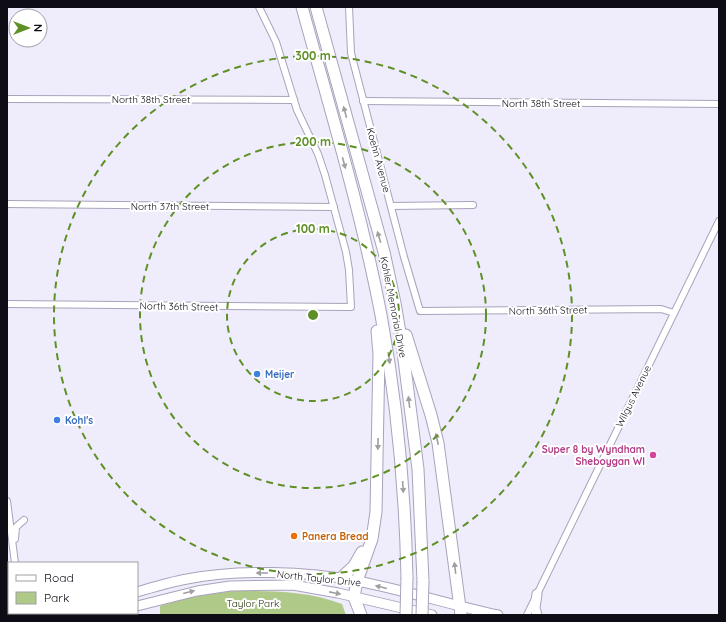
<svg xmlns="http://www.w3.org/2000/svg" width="726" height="622" viewBox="0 0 726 622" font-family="Quicksand,sans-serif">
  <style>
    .green { fill: #afc989 }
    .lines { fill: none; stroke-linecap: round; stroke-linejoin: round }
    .minor-casing { stroke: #a8a3bb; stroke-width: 8 }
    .secondary-casing { stroke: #a8a3bb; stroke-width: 11 }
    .motorway-casing { stroke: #a8a3bb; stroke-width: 13 }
    .minor { stroke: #fff; stroke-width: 6 }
    .secondary { stroke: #fff; stroke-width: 9 }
    .motorway { stroke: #fff; stroke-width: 11 }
    .motorway-bridge-casing { stroke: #a8a3bb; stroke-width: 13; stroke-linecap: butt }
    .motorway-bridge { stroke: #fff; stroke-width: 11 }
    .oneway { fill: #9f9ea1 }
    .ring { fill: none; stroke: #5f9026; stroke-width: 2; stroke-dasharray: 7 5 }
    .shop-dot { fill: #3f7fe0; stroke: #fff; stroke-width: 1.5 }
    .hotel-dot { fill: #d1479c; stroke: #fff; stroke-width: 1.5 }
    .food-dot { fill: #e8710a; stroke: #fff; stroke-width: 1.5 }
    .labels { text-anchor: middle; stroke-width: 4; stroke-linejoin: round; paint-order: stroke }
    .street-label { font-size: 10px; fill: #0e0c15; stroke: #fff }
    .shop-label { font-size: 10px; font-weight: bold; fill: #366cbe; stroke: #fff; text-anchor: start }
    .hotel-label { font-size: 10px; font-weight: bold; fill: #b23c85; stroke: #fff; text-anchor: end }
    .food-label { font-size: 10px; font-weight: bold; fill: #c56008; stroke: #fff; text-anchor: start }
    .park-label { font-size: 10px; fill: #223008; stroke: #fff }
    .centre { fill: #5f9026; stroke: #fff; stroke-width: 2 }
    .ring-label { font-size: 12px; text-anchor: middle; font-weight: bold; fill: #5f9026; stroke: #fff; stroke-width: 4; stroke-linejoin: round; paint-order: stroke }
  </style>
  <rect width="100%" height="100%" fill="#efecfc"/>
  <!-- green -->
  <path class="green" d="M230,591C270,591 304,590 342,604L346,615H160V606L187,598Z"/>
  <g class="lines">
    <defs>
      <g id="minor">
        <path d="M349,7L351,53L404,257L420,311L661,309L674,313"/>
        <path d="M7,99L294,100"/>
        <path d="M363,101L719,104"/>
        <path d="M7,204L334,207"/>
        <path d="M391,206L473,205"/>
        <path d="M7,304L351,307L349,270L346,252L325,175L318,154L297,110L276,42L259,7"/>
        <path d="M7,501L15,563"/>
        <path d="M15,539L16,527L24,520"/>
        <path d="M7,572L9,594"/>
        <path d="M11,613V615"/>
        <path d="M20,613V615"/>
        <path d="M527,615L719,221"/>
      </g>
      <g id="secondary">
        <path d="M137,592C154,587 170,582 187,579C237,569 307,571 357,581C404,590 451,605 498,615"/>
        <path d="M137,606L197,591L230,586L293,585L338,593L432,615"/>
        <path d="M41,613L66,614"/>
        <path d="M104,615L110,613"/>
        <path d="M537,615L535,608L537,594"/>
      </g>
      <g id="motorway">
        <path d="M302,7C330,109 361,211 381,315C397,402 405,489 407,577"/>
        <path d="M316,7L384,252L395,303L402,344L418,469L423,581"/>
        <path d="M406,335L431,415L438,443L461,615"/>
        <path d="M341,578L354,566L362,552"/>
        <path d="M361,615L354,597L357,581L372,539L376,512L379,354L377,331"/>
      </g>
    </defs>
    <!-- minor casing -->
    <use href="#minor" class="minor-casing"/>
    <!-- secondary casing -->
    <use href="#secondary" class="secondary-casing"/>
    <!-- motorway casing -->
    <use href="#motorway" class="motorway-casing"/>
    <!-- minor -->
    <use href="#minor" class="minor"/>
    <!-- secondary -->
    <use href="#secondary" class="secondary"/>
    <!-- motorway -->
    <use href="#motorway" class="motorway"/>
    <defs>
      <g id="motorway-bridge">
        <path d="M406,615L407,577"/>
        <path d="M422,615L423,581"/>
      </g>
    </defs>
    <!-- motorway-bridge casing -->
    <use href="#motorway-bridge" class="motorway-bridge-casing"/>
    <!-- motorway-bridge -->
    <use href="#motorway-bridge" class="motorway-bridge"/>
  </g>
  <!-- one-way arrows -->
  <defs><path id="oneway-solid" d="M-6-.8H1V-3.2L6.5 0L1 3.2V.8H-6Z"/></defs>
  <g class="oneway">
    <use href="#oneway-solid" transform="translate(345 112) rotate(-105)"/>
    <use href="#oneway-solid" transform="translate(344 163) rotate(75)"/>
    <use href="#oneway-solid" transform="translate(379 237) rotate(-106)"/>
    <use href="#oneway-solid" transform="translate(389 358) rotate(81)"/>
    <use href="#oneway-solid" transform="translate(409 402) rotate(-97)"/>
    <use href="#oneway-solid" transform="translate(437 439) rotate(-102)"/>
    <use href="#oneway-solid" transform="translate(378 444) rotate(91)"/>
    <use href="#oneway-solid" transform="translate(403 487) rotate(86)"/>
    <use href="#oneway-solid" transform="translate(455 568) rotate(-97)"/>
    <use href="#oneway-solid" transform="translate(262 573) rotate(-180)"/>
    <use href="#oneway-solid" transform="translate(381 587) rotate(-166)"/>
    <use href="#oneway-solid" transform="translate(189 592) rotate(-14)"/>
    <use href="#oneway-solid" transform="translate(335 593) rotate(11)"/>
  </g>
  <!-- distance rings -->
  <g class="ring">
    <circle cx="313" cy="315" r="86"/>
    <circle cx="313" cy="315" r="173"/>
    <circle cx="313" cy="315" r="259"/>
  </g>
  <!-- markers -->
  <g class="shop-dot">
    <circle cx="257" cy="374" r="4"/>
    <circle cx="57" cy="420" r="4"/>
  </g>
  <circle class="hotel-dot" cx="653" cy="455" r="4"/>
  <circle class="food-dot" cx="294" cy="536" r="4"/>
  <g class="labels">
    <!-- street labels -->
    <g class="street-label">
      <text x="151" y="103">North 38th Street</text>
      <text x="541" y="107">North 38th Street</text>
      <text transform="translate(379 160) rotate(75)" y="4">Koehn Avenue</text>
      <text x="170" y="210">North 37th Street</text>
      <text transform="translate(179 306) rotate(1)" y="4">North 36th Street</text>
      <text transform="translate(394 307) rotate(79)" y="4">Kohler Memorial Drive</text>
      <text transform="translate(548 310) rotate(-1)" y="4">North 36th Street</text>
      <text transform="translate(633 396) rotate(-64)" y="4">Wilgus Avenue</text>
      <text transform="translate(319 578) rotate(6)" y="4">North Taylor Drive</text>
    </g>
    <!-- shop labels -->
    <g class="shop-label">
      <text x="265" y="378">Meijer</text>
      <text x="65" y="424">Kohl's</text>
    </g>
    <!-- hotel labels -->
    <g class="hotel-label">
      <text x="645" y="453">Super 8 by Wyndham<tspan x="645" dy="12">Sheboygan WI</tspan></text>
    </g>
    <!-- food labels -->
    <g class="food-label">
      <text x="302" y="540">Panera Bread</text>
    </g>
    <!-- park labels -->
    <g class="park-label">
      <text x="253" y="607">Taylor Park</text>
    </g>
  </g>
  <circle cx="313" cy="315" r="6" class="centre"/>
  <g class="ring-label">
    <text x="313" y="60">300 m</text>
    <text x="313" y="146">200 m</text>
    <text x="313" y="233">100 m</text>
  </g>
  <!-- border -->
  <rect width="726" height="622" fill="none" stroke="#0e0c15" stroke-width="16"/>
  <!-- legend -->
  <rect x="8" y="562" width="130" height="52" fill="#ffffff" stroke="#9f9ea1"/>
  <rect x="16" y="575" width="20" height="6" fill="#ffffff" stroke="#9f9ea1"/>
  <text x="44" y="582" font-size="12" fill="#0e0c15">Road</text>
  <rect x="16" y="592" width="20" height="12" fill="#afc989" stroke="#9f9ea1"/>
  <text x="44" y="602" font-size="12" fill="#0e0c15">Park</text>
  <!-- north arrow -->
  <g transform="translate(28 28) rotate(90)"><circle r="19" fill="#ffffff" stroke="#9f9ea1"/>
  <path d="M0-3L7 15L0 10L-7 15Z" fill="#5f9026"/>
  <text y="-6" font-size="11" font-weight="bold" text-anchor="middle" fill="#0e0c15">N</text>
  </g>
</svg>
